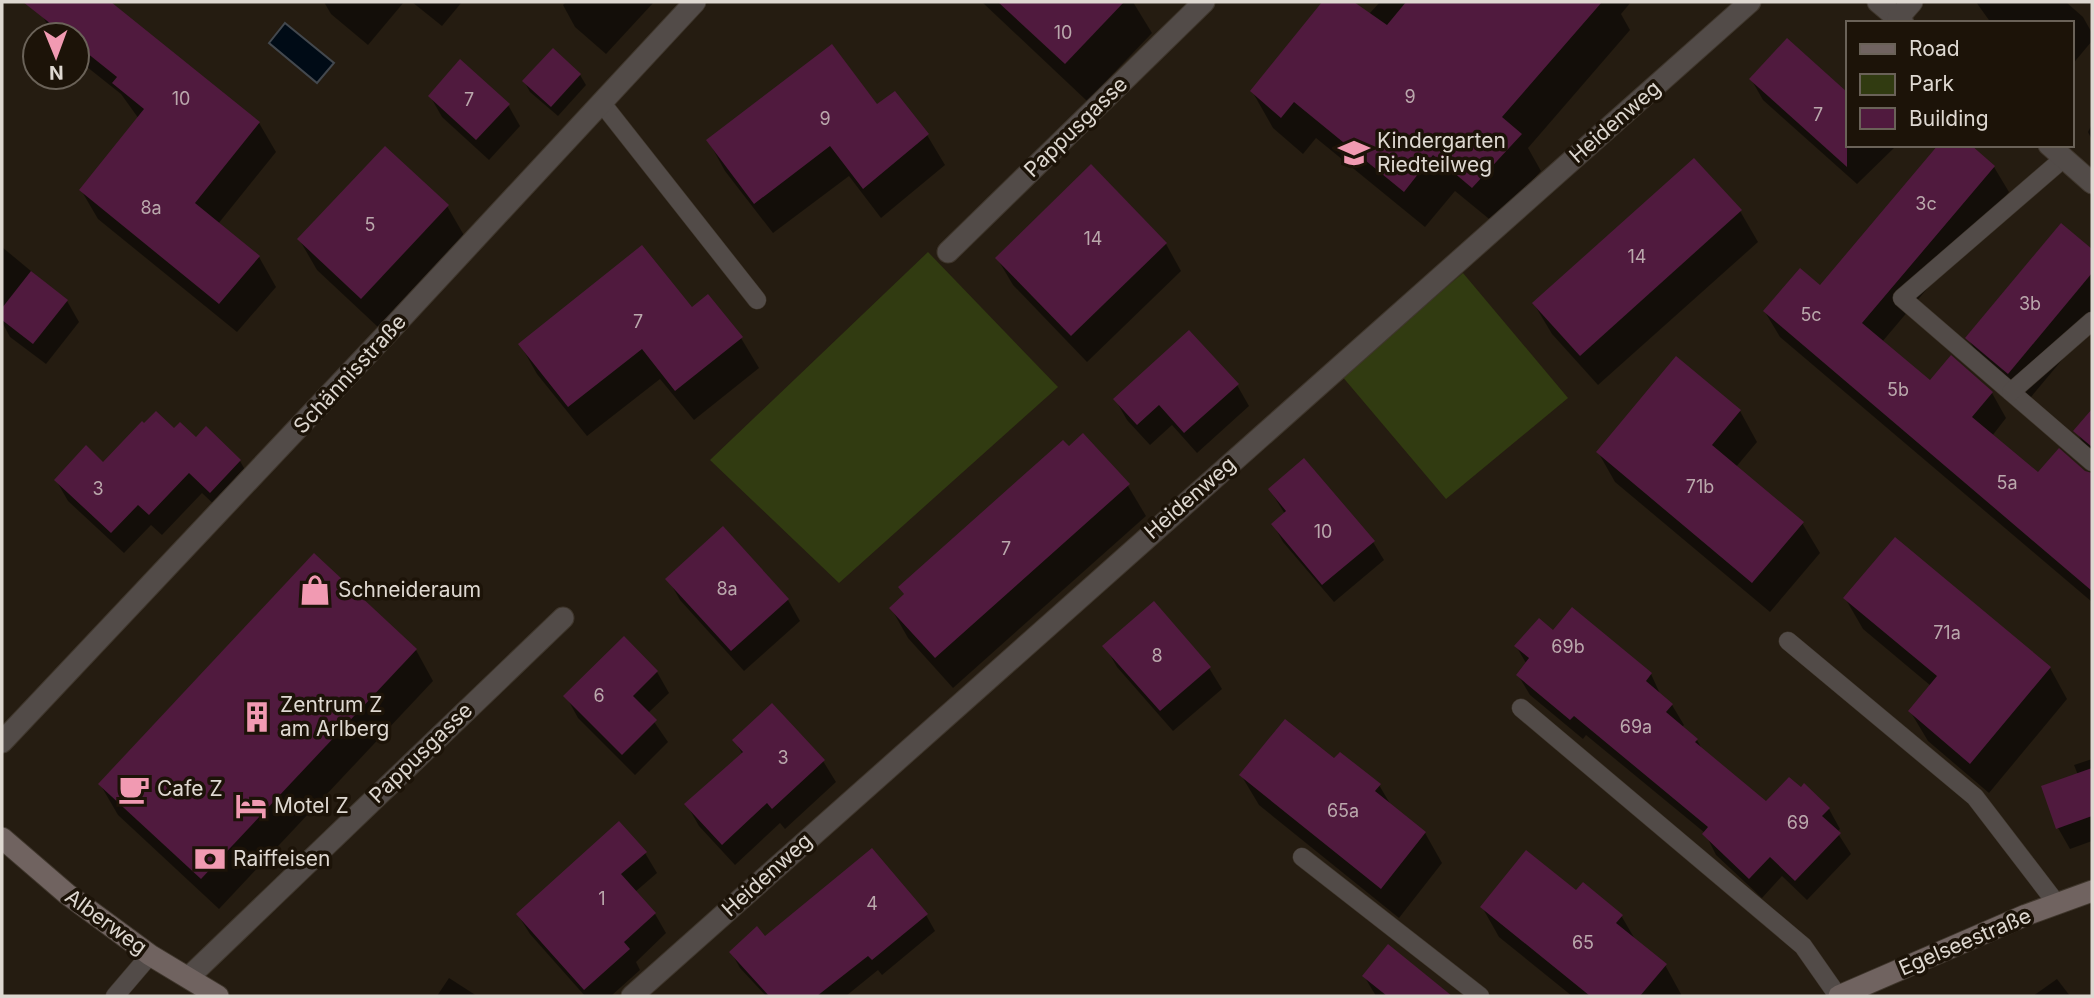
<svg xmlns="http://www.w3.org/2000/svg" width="2094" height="998" viewBox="0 0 2094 998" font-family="Inter,sans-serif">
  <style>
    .green { fill: #313b11 }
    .water { fill: #000b16; stroke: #43484e; stroke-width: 2 }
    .shadow { fill: #0007 }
    .building { fill: #501a3e }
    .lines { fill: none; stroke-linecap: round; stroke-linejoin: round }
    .lane-casing { stroke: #3f362c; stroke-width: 19 }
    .street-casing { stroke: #3f362c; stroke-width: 23 }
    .secondary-casing { stroke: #3f362c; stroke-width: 23 }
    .lane { stroke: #524b48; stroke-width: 18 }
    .street { stroke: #524b48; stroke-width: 21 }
    .secondary { stroke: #706360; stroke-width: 21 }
    .labels { text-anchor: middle; stroke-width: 7; stroke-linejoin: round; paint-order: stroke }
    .number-label { font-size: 18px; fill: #baa8ac }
    .street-label { font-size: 21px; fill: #ded8d1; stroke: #1c1308 }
    .poi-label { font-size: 21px; fill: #ded8d1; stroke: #1c1308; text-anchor: start }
  </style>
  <rect width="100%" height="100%" fill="#251c11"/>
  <!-- green -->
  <g class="green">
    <path d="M928,252L1058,387L839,583L710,460Z"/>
    <path d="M1463,273L1568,398L1446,499L1341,375Z"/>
  </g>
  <!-- water -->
  <path class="water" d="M285,23L334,63L317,83L269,43Z"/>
  <!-- shadow -->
  <g class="shadow">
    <path d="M53,2H108L259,123L276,152L218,224L259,257L276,287L237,332L98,219L81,190L139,119L121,94L77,59V35H53L42,15Z"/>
    <path d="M324,2H404L368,45L331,14Z"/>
    <path d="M412,2H462L442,26Z"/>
    <path d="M566,2H654L606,54L575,27L563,5Z"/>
    <path d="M982,2H1133L1152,33L1087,101Z"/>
    <path d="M1325,2H1351L1369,14L1380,2H1631L1621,14L1630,30L1528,148L1541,171L1494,223L1455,191L1425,227L1316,138L1303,154L1273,128L1252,91Z"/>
    <path d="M1976,2H2066L2083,17L2092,33V41L2071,66V23H1991Z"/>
    <path d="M1787,40L1847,94V145L1895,147L1857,184L1763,100L1751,79Z"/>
    <path d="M580,75L586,85L558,116L530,92L524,81Z"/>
    <path d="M430,96L508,105L520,126L489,160L442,117Z"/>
    <path d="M877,106L927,135L945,165L881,218L849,176L773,233L725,171L708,140Z"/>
    <path d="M2092,124V140L2088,132Z"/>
    <path d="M1694,161L1740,211L1758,242L1598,385L1552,334L1534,304Z"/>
    <path d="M1091,167L1166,244L1181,271L1087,362L1013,285L997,258Z"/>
    <path d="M1994,167L2009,192L1882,342L1930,382L1992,393L2006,418L1992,436L2038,475L2092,474V602L1780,337L1765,312L1820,288Z"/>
    <path d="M447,206L465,237L379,328L317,270L299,239Z"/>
    <path d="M2062,226L2092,251V324L2026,403L1985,368L1968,338Z"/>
    <path d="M2,247L67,301L79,322L46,364L10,337L2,322Z"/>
    <path d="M741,338L759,368L694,420L660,379L587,436L537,374L520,344Z"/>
    <path d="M1237,385L1249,406L1197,453L1172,425L1150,445L1127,420L1115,399Z"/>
    <path d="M1740,411L1757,442L1736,467L1802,523L1820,553L1770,612L1615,482L1598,452Z"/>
    <path d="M2092,412V458L2076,431Z"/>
    <path d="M175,430L240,461L252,482L223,513L202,493L162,535L151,525L124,553L68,501L56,480L103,465Z"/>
    <path d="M1069,448L1128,486L1146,516L953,688L908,638L891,608Z"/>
    <path d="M1270,490L1373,542L1384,560L1334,602L1283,542L1273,524L1285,514Z"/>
    <path d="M1895,539L2050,668L2067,699L1989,793L1928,741L1910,711L1931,686L1863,629L1845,598Z"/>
    <path d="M668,579L788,600L800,621L744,671L680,600Z"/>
    <path d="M1553,633L1651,674L1661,696L1672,705L1684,725L1682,727L1697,740L1703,751L1766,804L1829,809L1840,829L1837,832L1851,854L1807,900L1782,876L1762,898L1716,855L1705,833L1586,735L1583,739L1530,695L1518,675L1526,663L1516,646Z"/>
    <path d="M624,639L657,672L669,693L648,713L668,742L635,775L578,718L566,696Z"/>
    <path d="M1105,646L1209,668L1222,689L1173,731L1117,667Z"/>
    <path d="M416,650L433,681L219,909L118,815L100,784Z"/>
    <path d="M734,740L823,761L836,782L785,829L780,823L735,865L699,826L687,805L743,755Z"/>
    <path d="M2092,759V841L2070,849L2058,828L2078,775L2074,765Z"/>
    <path d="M1335,761L1379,785L1392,807L1425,833L1442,863L1399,918L1259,805L1241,775Z"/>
    <path d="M645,853L657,873L635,892L655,914L666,933L636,962L640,970L611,996H585L530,934L518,915Z"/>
    <path d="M1583,885L1622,917L1636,941L1665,965L1682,996H1572L1499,937L1482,907L1577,893Z"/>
    <path d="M926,915L935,931L882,975L878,970L846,996H766L740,968L731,952L765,939Z"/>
    <path d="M1388,947L1449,996H1376L1364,976Z"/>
    <path d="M449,978L477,996H437Z"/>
    <path d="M2057,979L2070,996H2033Z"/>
  </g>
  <!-- building -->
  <g class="building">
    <path d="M23,2H111L260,122L195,203L260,256L219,304L79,190L144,109L112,83L117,77L77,45V35H65Z"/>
    <path d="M998,2H1124L1065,64Z"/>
    <path d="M1322,2H1354L1387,25L1406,2H1602L1502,117L1522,134L1472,188L1433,155L1404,192L1294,102L1281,118L1250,91Z"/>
    <path d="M1787,38L1847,92V167L1749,79Z"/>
    <path d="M832,44L877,104L895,91L929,134L863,189L830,146L754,204L706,140Z"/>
    <path d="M553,48L581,74L551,107L522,81Z"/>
    <path d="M460,59L510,104L476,140L428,96Z"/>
    <path d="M1938,145H1971L1995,166L1862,323L1930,380L1951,355L1993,392L1972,417L2038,472L2059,448L2085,471L2092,473V591L1763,311L1800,268L1820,285Z"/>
    <path d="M385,146L449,205L361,299L297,239Z"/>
    <path d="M1694,158L1742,210L1580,356L1532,303Z"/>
    <path d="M1091,164L1167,243L1071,336L995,258Z"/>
    <path d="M2061,223L2092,249V273L2008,374L1965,338Z"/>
    <path d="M642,245L692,307L708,294L743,337L675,391L642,349L568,407L518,344Z"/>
    <path d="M31,271L68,300L33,344L2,320V308Z"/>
    <path d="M1189,330L1239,384L1184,433L1159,405L1137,425L1113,399Z"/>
    <path d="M1676,356L1741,410L1712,445L1804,522L1752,583L1596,452Z"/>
    <path d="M2092,409V447L2073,431Z"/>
    <path d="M156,411L174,428L180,422L196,437L206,426L241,460L210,493L189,473L149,515L138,505L111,533L54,480L86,445L103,462L142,421L144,423Z"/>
    <path d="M1083,433L1130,484L935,658L889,608L904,594L898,587L1063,440L1069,446Z"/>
    <path d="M1304,458L1375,541L1322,585L1271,524L1286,511L1268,489Z"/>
    <path d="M723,526L789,599L731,651L665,579Z"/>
    <path d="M1895,537L2051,667L1970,764L1908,711L1937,676L1843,598Z"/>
    <path d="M314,553L417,649L201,879L98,784Z"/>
    <path d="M1154,601L1211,667L1160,711L1102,646Z"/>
    <path d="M1572,607L1652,673L1646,681L1673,704L1666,712L1698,739L1695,742L1766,801L1789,777L1801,787L1804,783L1830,808L1822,816L1841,833L1795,881L1770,857L1749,879L1702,834L1708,827L1574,716L1570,720L1516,675L1529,658L1514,646L1539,618L1553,630Z"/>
    <path d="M624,636L658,671L633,696L657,720L622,755L563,696Z"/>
    <path d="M772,703L825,760L772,809L767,803L722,845L684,804L743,752L732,740Z"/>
    <path d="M1285,719L1334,758L1340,752L1381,784L1375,791L1426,832L1381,889L1239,775Z"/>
    <path d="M2092,768V816L2056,829L2041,786Z"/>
    <path d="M619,821L647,852L621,874L656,913L624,942L630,949L584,990L516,914Z"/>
    <path d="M872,848L928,914L872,960L868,956L817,996H769L729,952L757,926L765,936Z"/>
    <path d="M1526,850L1576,890L1583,882L1623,915L1616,923L1667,964L1640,996H1590L1480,907Z"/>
    <path d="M1388,944L1452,996H1387L1362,976Z"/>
  </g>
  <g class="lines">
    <defs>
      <g id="lane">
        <path d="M601,102L757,300"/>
        <path d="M2064,158L1902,298L2092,462"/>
        <path d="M2011,392L2092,321"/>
        <path d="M1788,641L1975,797L2057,904"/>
        <path d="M1521,708L1803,946L1838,996"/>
        <path d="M1302,857L1480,996"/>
        <path d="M115,996L150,955"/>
      </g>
      <g id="street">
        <path d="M1878,2L1903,23"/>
        <path d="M1898,18L1912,2"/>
        <path d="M2049,145L2092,183"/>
        <path d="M948,252L1204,2"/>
        <path d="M2,742L395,325L695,2"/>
        <path d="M189,977L563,618"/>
        <path d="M632,996L1750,2"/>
      </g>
      <g id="secondary">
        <path d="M2,838L67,894L150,955L218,996"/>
        <path d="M1839,996L2026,915L2092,891"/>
      </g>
    </defs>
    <!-- lane casing -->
    <use href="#lane" class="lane-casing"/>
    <!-- street casing -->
    <use href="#street" class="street-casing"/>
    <!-- secondary casing -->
    <use href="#secondary" class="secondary-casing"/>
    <!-- lane -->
    <use href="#lane" class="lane"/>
    <!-- street -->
    <use href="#street" class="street"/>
    <!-- secondary -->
    <use href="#secondary" class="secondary"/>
  </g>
  <!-- icons -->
  <defs>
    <symbol id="school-bare" viewBox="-9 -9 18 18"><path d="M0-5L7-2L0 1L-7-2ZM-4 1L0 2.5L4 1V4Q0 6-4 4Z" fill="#f19ab2" stroke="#1c1308" stroke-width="2.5" paint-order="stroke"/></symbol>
    <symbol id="shop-bare" viewBox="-9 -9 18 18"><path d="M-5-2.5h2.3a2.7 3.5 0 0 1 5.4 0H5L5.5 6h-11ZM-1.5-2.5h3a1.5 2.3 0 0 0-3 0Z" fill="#f19ab2" stroke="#1c1308" stroke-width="2.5" paint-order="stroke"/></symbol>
    <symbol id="building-bare" viewBox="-9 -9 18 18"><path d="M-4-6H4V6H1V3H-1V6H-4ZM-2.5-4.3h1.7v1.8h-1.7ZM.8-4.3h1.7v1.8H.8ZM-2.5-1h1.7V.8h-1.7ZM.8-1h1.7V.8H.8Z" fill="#f19ab2" stroke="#1c1308" stroke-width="2.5" paint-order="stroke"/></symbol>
    <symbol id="cafe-bare" viewBox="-9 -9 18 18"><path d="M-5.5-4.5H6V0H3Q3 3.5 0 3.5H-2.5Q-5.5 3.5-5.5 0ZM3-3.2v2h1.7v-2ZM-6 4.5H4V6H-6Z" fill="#f19ab2" stroke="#1c1308" stroke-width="2.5" paint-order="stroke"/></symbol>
    <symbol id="hotel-bare" viewBox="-9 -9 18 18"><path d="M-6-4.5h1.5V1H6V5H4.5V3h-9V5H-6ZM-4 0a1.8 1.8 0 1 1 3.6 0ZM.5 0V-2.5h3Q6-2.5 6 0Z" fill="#f19ab2" stroke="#1c1308" stroke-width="2.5" paint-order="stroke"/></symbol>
    <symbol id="bank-bare" viewBox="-9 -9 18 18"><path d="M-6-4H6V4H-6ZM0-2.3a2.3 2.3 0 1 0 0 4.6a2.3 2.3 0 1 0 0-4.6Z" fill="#f19ab2" stroke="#1c1308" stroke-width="2.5" paint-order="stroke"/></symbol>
  </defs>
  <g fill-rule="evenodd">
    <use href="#school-bare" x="1332" y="131" width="44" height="44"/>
    <use href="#shop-bare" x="293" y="568" width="44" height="44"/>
    <use href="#building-bare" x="235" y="695" width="44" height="44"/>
    <use href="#cafe-bare" x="112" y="767" width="44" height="44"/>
    <use href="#hotel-bare" x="229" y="784" width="44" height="44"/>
    <use href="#bank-bare" x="188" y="837" width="44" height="44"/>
  </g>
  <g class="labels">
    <!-- number labels -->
    <g class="number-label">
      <text x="1063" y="39">10</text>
      <text x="1410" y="103">9</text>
      <text x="181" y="105">10</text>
      <text x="469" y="106">7</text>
      <text x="1818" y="121">7</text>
      <text x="825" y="125">9</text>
      <text x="1926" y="210">3c</text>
      <text x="151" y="214">8a</text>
      <text x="370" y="231">5</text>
      <text x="1093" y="245">14</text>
      <text x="1637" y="263">14</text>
      <text x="2030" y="310">3b</text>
      <text x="1811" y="321">5c</text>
      <text x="638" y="328">7</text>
      <text x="1898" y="396">5b</text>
      <text x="2007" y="489">5a</text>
      <text x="1700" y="493">71b</text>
      <text x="98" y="495">3</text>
      <text x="1323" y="538">10</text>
      <text x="1006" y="555">7</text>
      <text x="727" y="595">8a</text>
      <text x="1947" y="639">71a</text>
      <text x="1568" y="653">69b</text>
      <text x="1157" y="662">8</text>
      <text x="599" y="702">6</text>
      <text x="1636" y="733">69a</text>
      <text x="783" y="764">3</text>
      <text x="1343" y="817">65a</text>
      <text x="1798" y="829">69</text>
      <text x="602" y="905">1</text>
      <text x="872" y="910">4</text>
      <text x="1583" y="949">65</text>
    </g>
    <!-- street labels -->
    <g class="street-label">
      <text transform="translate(1615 122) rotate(-41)" y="7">Heidenweg</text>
      <text transform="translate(1076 127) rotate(-44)" y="7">Pappusgasse</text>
      <text transform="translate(350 374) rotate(-47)" y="7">Schännisstraße</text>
      <text transform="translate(1190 498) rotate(-41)" y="7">Heidenweg</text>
      <text transform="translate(421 753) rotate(-44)" y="7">Pappusgasse</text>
      <text transform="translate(767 875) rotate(-42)" y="7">Heidenweg</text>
      <text transform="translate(106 922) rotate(36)" y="7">Alberweg</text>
      <text transform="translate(1965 942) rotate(-23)" y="7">Egelseestraße</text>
    </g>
    <!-- poi labels -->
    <g class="poi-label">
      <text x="1377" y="148">Kindergarten<tspan x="1377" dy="24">Riedteilweg</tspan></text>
      <text x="338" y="597">Schneideraum</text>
      <text x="280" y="712">Zentrum Z<tspan x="280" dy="24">am Arlberg</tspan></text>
      <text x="157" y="796">Cafe Z</text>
      <text x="274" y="813">Motel Z</text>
      <text x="233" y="866">Raiffeisen</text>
    </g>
  </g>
  <!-- border -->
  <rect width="2094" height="998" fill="none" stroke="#ded8d1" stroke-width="7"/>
  <!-- legend -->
  <rect x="1846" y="21" width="228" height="126" fill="#1c1308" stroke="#6a6258" stroke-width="2"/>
  <rect x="1860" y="44" width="35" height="10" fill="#706360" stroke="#6a6258" stroke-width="2"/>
  <text x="1909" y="56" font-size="21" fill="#ded8d1">Road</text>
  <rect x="1860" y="74" width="35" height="21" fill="#313b11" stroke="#6a6258" stroke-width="2"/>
  <text x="1909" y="91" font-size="21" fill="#ded8d1">Park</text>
  <rect x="1860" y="108" width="35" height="21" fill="#501a3e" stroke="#6a6258" stroke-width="2"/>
  <text x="1909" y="126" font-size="21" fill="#ded8d1">Building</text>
  <!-- north arrow -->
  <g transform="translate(56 56) rotate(179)"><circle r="33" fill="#1c1308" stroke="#6a6258" stroke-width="2"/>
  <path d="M0-5L12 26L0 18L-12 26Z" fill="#f19ab2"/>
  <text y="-10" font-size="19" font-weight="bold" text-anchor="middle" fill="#ded8d1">N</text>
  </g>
</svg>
